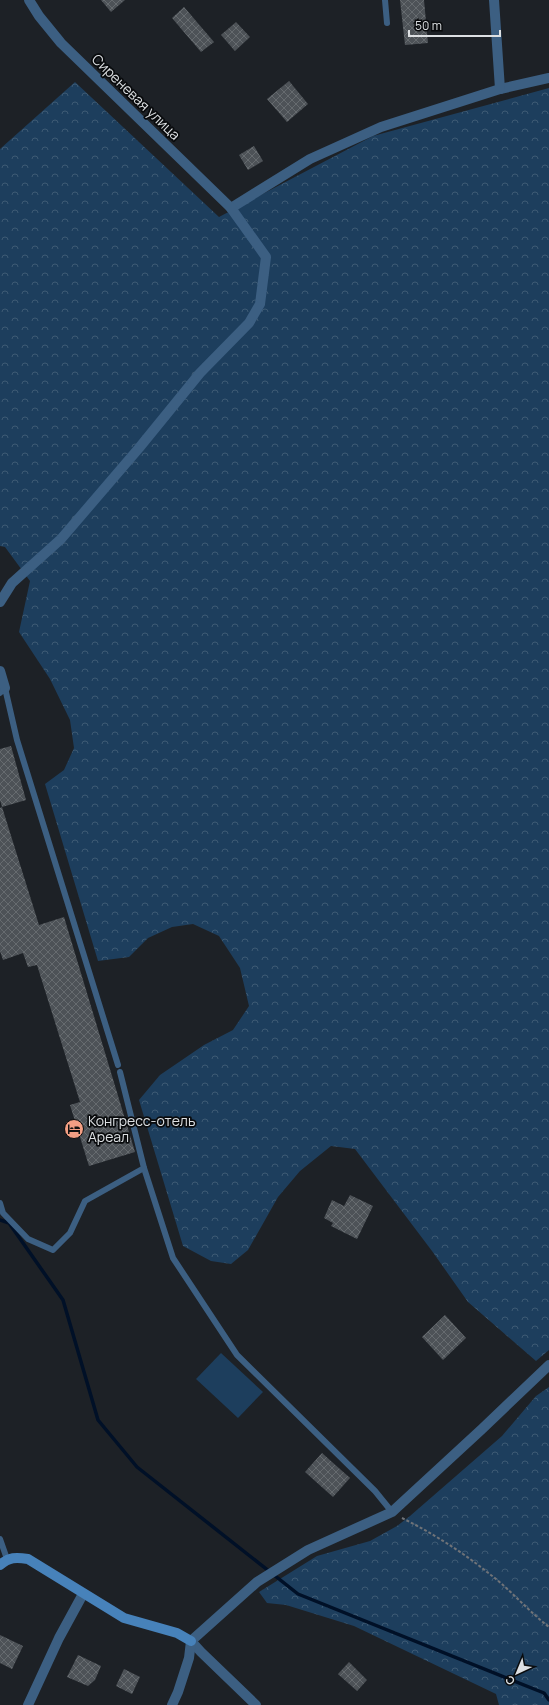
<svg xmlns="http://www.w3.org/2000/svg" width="549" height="1705" viewBox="0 0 549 1705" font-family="Manrope,sans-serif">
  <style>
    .green { fill: #1d3e5d }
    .forest { fill: url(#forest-crowns) }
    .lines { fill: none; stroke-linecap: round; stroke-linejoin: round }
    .stream { stroke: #001027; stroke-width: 3.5 }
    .building { fill: url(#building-cross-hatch) }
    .path { stroke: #707378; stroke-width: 2; stroke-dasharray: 3 2; stroke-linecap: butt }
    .lane { stroke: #3c5f82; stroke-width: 6 }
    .street { stroke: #3c5f82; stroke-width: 10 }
    .secondary { stroke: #4782ba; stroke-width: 10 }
    .labels { text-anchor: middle; stroke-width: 3.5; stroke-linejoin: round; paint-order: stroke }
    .street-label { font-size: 14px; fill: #dde0e3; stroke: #090b0d }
    .poi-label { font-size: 14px; fill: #dde0e3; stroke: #090b0d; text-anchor: start }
  </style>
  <defs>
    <pattern id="forest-crowns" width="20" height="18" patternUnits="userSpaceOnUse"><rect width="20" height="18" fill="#1d3e5d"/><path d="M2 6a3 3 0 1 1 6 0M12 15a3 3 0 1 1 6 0" fill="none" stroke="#3d5a74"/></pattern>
    <pattern id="building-cross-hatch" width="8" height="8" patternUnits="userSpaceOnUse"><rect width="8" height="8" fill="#4d5257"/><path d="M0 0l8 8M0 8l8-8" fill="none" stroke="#666b6f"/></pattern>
  </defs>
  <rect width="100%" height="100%" fill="#1d2126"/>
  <!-- green -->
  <path class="green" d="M221,1353L263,1392L238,1418L196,1379Z"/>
  <!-- forest -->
  <g class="forest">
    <path d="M75,82L219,217L373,136L549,88V1350L536,1361L468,1302L432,1251L355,1149L331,1146L300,1171L278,1197L248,1250L231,1264L211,1261L183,1246L139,1100L160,1075L204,1045L233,1030L249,1006L240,968L219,936L193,924L172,927L148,938L129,957L98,961L45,784L64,770L74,748L70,720L50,679L19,632L30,581L5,547L0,546V149Z"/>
    <path d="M549,1387V1705H499L496,1694L354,1626L286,1605L267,1603L259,1592L317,1556L370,1541L397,1526L410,1516L502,1436L536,1396Z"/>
  </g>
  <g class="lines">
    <!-- stream -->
    <path class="stream" d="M0,1220L9,1223L63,1300L98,1420L137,1467L298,1594L544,1693L549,1700"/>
  </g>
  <!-- building -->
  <g class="building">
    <path d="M101,0H125L111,12Z"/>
    <path d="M400,0H424L428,43L405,45Z"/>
    <path d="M184,7L214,42L201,52L172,18Z"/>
    <path d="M236,22L250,37L235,51L221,35Z"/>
    <path d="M289,81L308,104L287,122L267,99Z"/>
    <path d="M254,146L263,161L248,170L239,155Z"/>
    <path d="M11,746L26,800L2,807L0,800V749Z"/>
    <path d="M2,807L39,925L64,917L135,1152L89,1166L70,1105L80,1102L37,965L28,967L23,953L3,960L0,951V808Z"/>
    <path d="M350,1195L373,1206L357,1239L331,1226L333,1223L324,1218L332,1200L344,1206Z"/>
    <path d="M445,1315L466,1338L443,1360L422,1337Z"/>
    <path d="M322,1453L350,1478L333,1497L305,1472Z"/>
    <path d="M0,1635L23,1646L12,1669L0,1663Z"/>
    <path d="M78,1655L101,1666L95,1680L88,1686L67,1677Z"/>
    <path d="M349,1662L367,1680L357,1691L338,1674Z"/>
    <path d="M124,1669L140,1677L132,1694L116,1686Z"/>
  </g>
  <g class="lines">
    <!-- path -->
    <path class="path" d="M402,1518C432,1533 461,1551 487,1572C509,1588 527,1610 549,1627"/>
    <!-- lane -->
    <g class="lane">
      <path d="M385,0L387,23"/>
      <path d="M0,693L5,688L17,740L118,1065"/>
      <path d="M144,1168L173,1258L237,1355L375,1491L392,1512"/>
      <path d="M0,1203L3,1213L28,1239L53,1250L70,1233L85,1201L144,1168L120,1072"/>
      <path d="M0,1539L7,1559"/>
    </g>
    <!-- street -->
    <g class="street">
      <path d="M500,89L549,78"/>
      <path d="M231,208L310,159L381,127L500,89L494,0"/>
      <path d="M0,602L12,583L61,539L139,448L200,373L249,323L260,304L266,257L231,208L61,43L39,16L29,0"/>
      <path d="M0,671L5,688"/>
      <path d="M191,1641L201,1652L256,1705"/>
      <path d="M28,1705L59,1638L83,1594"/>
      <path d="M172,1705L178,1692L189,1658L191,1641L257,1582L308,1550L392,1512L482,1429L549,1365"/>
    </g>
    <!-- secondary -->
    <path class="secondary" d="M0,1565C9,1557 16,1557 28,1559L124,1618L177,1633L191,1641"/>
  </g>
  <!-- icons -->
  <defs>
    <symbol id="hotel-disc" viewBox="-11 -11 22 22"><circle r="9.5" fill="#f39f84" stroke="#090b0d"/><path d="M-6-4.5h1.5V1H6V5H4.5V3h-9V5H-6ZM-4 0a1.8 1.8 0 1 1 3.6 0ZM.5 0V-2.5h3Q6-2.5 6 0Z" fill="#111"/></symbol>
  </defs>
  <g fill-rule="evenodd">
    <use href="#hotel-disc" x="63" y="1118" width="22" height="22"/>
  </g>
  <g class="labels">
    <!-- street labels -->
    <g class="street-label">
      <text transform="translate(136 97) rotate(44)" y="5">Сиреневая улица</text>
    </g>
    <!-- poi labels -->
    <g class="poi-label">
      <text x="88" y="1126">Конгресс-отель<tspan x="88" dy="16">Ареал</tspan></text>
    </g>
  </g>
  <!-- north arrow -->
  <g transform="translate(517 1673) rotate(224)" stroke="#090b0d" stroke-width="3" paint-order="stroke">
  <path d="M0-3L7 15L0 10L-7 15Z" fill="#dde0e3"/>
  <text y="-6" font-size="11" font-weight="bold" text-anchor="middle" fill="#dde0e3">С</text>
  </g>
  <!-- scale -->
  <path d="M409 30v6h91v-6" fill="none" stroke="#dde0e3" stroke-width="2"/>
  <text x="415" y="30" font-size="12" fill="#dde0e3" stroke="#090b0d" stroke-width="3" paint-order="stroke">50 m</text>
</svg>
